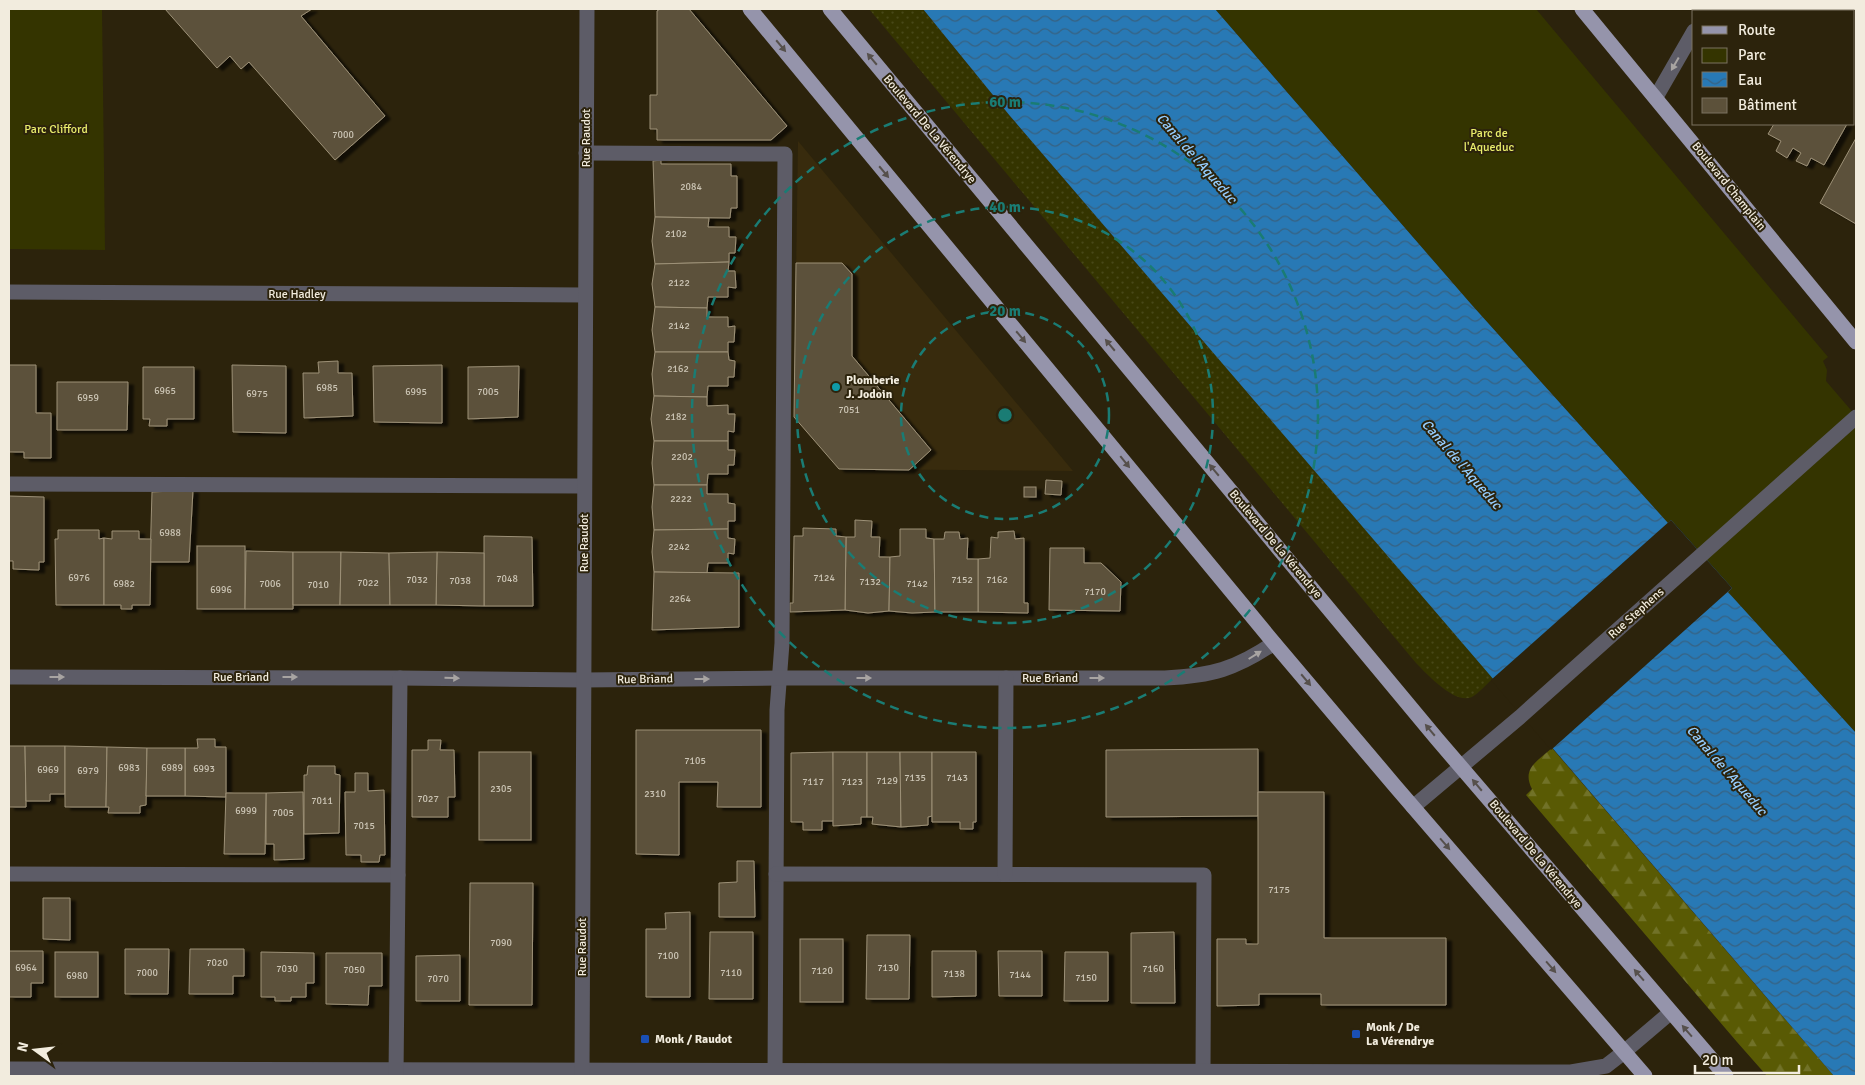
<svg xmlns="http://www.w3.org/2000/svg" width="1865" height="1085" viewBox="0 0 1865 1085" font-family="Signika,sans-serif">
  <style>
    .built { fill: #382b0d }
    .grass { fill: url(#grass-dots) }
    .forest { fill: url(#forest-firs) }
    .park { fill: #343400 }
    .water { fill: url(#water-waves) }
    .pier { fill: #2c230c }
    .building { fill: #5c513a; stroke: #9d9178; filter: url(#shadow) }
    .lines { fill: none; stroke-linecap: round; stroke-linejoin: round }
    .minor { stroke: #5d5c67; stroke-width: 15 }
    .major { stroke: #9594ab; stroke-width: 15 }
    .oneway { fill: #56504c }
    .oneway2 { fill: #a8a4a2 }
    .ring { fill: none; stroke: #1a7c74; stroke-width: 2.5; stroke-dasharray: 9 6 }
    .culture-dot { fill: #0f9aa8; stroke: #2c230c; stroke-width: 2 }
    .transit-dot { fill: #1a4fb4; stroke: #2c230c; stroke-width: 2 }
    .labels { text-anchor: middle; stroke-width: 4; stroke-linejoin: round; paint-order: stroke }
    .number-label { font-size: 10px; fill: #ccc5b5 }
    .park-label { font-size: 12px; fill: #eaed6c; stroke: #2c230c }
    .street-label { font-size: 12px; fill: #f2ecde; stroke: #2c230c }
    .poi-label { font-size: 12px; font-weight: bold; fill: #f2ecde; stroke: #2c230c; text-anchor: start }
    .water-label { font-size: 14px; font-style: italic; fill: #95cdfe; stroke: #2c230c }
    .centre { fill: #1a7c74; stroke: #2c230c; stroke-width: 2.5 }
    .ring-label { font-size: 15px; text-anchor: middle; font-weight: bold; fill: #1a7c74; stroke: #2c230c; stroke-width: 4; stroke-linejoin: round; paint-order: stroke }
  </style>
  <defs>
    <pattern id="grass-dots" width="8" height="8" patternUnits="userSpaceOnUse" patternTransform="scale(1.25)"><rect width="8" height="8" fill="#343400"/><path d="M2 2h.1M6 6h.1" fill="none" stroke="#484818" stroke-width="1.8" stroke-linecap="round"/></pattern>
    <pattern id="forest-firs" width="22" height="20" patternUnits="userSpaceOnUse" patternTransform="scale(1.25)"><rect width="22" height="20" fill="#595a04"/><path d="M5 1l3.5 6h-7zM16 11l3.5 6h-7z" fill="#717228"/></pattern>
    <pattern id="water-waves" width="16" height="10" patternUnits="userSpaceOnUse" patternTransform="scale(1.25)"><rect width="16" height="10" fill="#2879b5"/><path d="M0 5q4-4 8 0t8 0" fill="none" stroke="#376282"/></pattern>
    <filter id="shadow"><feDropShadow dx="5.5" dy="3" stdDeviation="1" flood-color="#0009"/></filter>
  </defs>
  <rect width="100%" height="100%" fill="#2c230c"/>
  <!-- built -->
  <path class="built" d="M798,141L1073,471L839,469L794,417Z"/>
  <!-- grass -->
  <path class="grass" d="M869,9H923L1010,116L1493,678C1487,684 1479,693 1472,697C1455,705 1427,674 1416,663Z"/>
  <!-- forest -->
  <path class="forest" d="M1552,748L1834,1076H1767L1737,1042L1526,795L1532,789C1521,768 1539,760 1552,748Z"/>
  <!-- park -->
  <g class="park">
    <path d="M9,9H102L105,250L9,249Z"/>
    <path d="M1215,9H1536L1828,357L1823,361L1827,370L1826,381L1856,416V733L1728,592L1732,588L1675,524L1668,523L1471,304Z"/>
  </g>
  <!-- water -->
  <path class="water" d="M923,9H1215L1471,304L1668,523L1671,520L1732,588L1728,592L1856,733V1076H1834L1010,116Z"/>
  <!-- pier -->
  <path class="pier" d="M1671,520L1732,588L1551,750L1491,680Z"/>
  <!-- building -->
  <g class="building">
    <path d="M165,9H312L301,16L385,116L335,160L249,62L241,69L230,56L217,68Z"/>
    <path d="M660,9H689L787,126L771,140H657V129H650V95H657V11Z"/>
    <path d="M1766,9H1830L1829,11H1765Z"/>
    <path d="M1774,124H1847L1824,165L1811,158L1807,166L1796,161L1801,153L1793,148L1787,158L1776,151L1781,141L1768,134Z"/>
    <path d="M1856,138V224L1820,203Z"/>
    <path d="M661,160V164H731V176H737V208H731L730,218L655,217L653,161Z"/>
    <path d="M655,217L709,218L708,227H729V237H736L735,253H729V262L655,264L652,241Z"/>
    <path d="M729,262L728,271H735L736,288L728,287V297H708L707,308L655,307L652,284L655,264Z"/>
    <path d="M796,263H842L852,274V356L931,450L909,470L839,469L794,417Z"/>
    <path d="M655,307L707,308V317H728V327L735,326L734,342H728V352H655L652,330Z"/>
    <path d="M655,352H728L729,360L735,361L734,377H728V386H708L707,397L654,396L652,374Z"/>
    <path d="M338,361V373H352L353,416L304,418L303,373H319L318,362Z"/>
    <path d="M9,365H36V413H51V458H24V452H9Z"/>
    <path d="M232,365L286,366V433L233,432Z"/>
    <path d="M442,365V423L374,422L373,366Z"/>
    <path d="M519,366L518,417L468,419V367Z"/>
    <path d="M143,367H194V419H167V426H149L150,419H143Z"/>
    <path d="M57,382H128L127,430H57Z"/>
    <path d="M654,396L707,397V406L728,405V414H735L734,432L728,431V441H654L651,419Z"/>
    <path d="M654,441H728V450H735L734,465H728V474H708L707,485H654L652,463Z"/>
    <path d="M1046,480L1062,481L1061,495L1045,494Z"/>
    <path d="M654,485H707V494H728V503L735,504V521H728V529L654,530L652,507Z"/>
    <rect x="1024" y="487" width="12" height="10"/>
    <path d="M193,490L189,562H150L152,492Z"/>
    <path d="M9,496L44,497V562H39V570L13,569V561H9Z"/>
    <path d="M855,520L872,521L871,537H880L879,557H890L889,611L868,613L845,610L846,537H855Z"/>
    <path d="M803,528L836,529V536L846,537L845,610L790,612V603H793L794,536H803Z"/>
    <path d="M728,529V538L735,539L734,554L728,553V563H708L707,573L654,572L652,552L654,530Z"/>
    <path d="M900,529H926V538L934,539L935,612L912,613L889,611L890,557L900,556Z"/>
    <path d="M58,530H99V539L104,538V605H56L55,539H58Z"/>
    <path d="M112,531H139V539H151L150,605H132V609H121V605H104V538L112,539Z"/>
    <path d="M1014,531L1015,539L1024,538V603H1028V613L978,612V559L990,558L991,537L998,538V532Z"/>
    <path d="M945,532H959L960,539L968,538L967,559H978V612H935L934,539H944Z"/>
    <path d="M484,536L532,537L533,606H484Z"/>
    <rect x="197" y="546" width="48" height="63"/>
    <path d="M1050,548H1084V563H1101L1121,582L1120,611L1049,610Z"/>
    <path d="M246,551L293,552V609H245Z"/>
    <path d="M293,552H341L340,605H293Z"/>
    <path d="M341,552L389,553L390,605H340Z"/>
    <path d="M437,552L484,553V606L436,605Z"/>
    <path d="M437,552L436,605H390L389,553Z"/>
    <path d="M654,572L739,573V627L652,630Z"/>
    <path d="M636,730H761V807H717L718,782H679V855L636,854Z"/>
    <path d="M197,739H215V747H226V797L185,796V748H198Z"/>
    <path d="M428,740H441L440,750H454L455,797H448V817H412V750H428Z"/>
    <path d="M9,746H25L26,807H9Z"/>
    <path d="M25,746H65V794H50V801H26Z"/>
    <path d="M65,746L107,747L106,807H65Z"/>
    <path d="M107,747L147,748L146,805L140,806V813H108L109,807H106Z"/>
    <path d="M147,748H185V796H146Z"/>
    <path d="M1258,749V816L1106,817V750Z"/>
    <rect x="479" y="752" width="52" height="88"/>
    <path d="M833,752L834,821H822V830H803V822H791V753Z"/>
    <path d="M833,752H867V817H861V824L833,826Z"/>
    <path d="M867,752H900L901,827L872,824L873,817H867Z"/>
    <path d="M900,752H932V816L928,817V825L901,827Z"/>
    <path d="M932,752H976V822H973V829H960V822H932Z"/>
    <path d="M308,766H335V774L340,775L339,833L304,834V775H307Z"/>
    <path d="M355,773H368V791L384,790L385,855H380L379,862H361V855H346L345,792H355Z"/>
    <path d="M303,792L304,859L274,860V844H266V793Z"/>
    <path d="M1258,792H1324V938H1446V1005H1321V994H1259V1005L1217,1006V939H1246V944H1258Z"/>
    <path d="M226,793H266L265,854H224Z"/>
    <path d="M737,861H754L755,917H719V883L737,882Z"/>
    <path d="M470,883H533L532,1005H469Z"/>
    <path d="M43,898H70V940L43,939Z"/>
    <path d="M690,912V997H646V929H666L665,913Z"/>
    <path d="M710,932H753V999H709Z"/>
    <path d="M1174,932L1175,1003H1131V933Z"/>
    <path d="M867,935H910L909,999H866Z"/>
    <rect x="800" y="939" width="43" height="63"/>
    <path d="M125,949H169L168,994H125Z"/>
    <path d="M190,949H244V976H233V994H189Z"/>
    <path d="M9,951H43V983H31V997H9Z"/>
    <path d="M932,951H976V996L932,997Z"/>
    <path d="M998,951H1042V996H999Z"/>
    <rect x="55" y="952" width="43" height="45"/>
    <path d="M261,952L314,953V983H306V997H291V1001H275V997H261Z"/>
    <path d="M1065,952H1108V1001H1064Z"/>
    <path d="M326,953H382V986H369L368,1005L326,1004Z"/>
    <path d="M460,955V1001H416V956Z"/>
  </g>
  <g class="lines">
    <!-- minor -->
    <g class="minor">
      <path d="M1705,11L1706,9"/>
      <path d="M1656,97L1694,31"/>
      <path d="M586,153L785,154L782,643L777,710L775,1076"/>
      <path d="M9,292L585,295"/>
      <path d="M9,484L584,486"/>
      <path d="M9,677L400,678L583,680L779,678H1165C1211,676 1236,669 1274,643"/>
      <path d="M1413,807L1520,717L1856,417"/>
      <path d="M9,874L398,875"/>
      <path d="M776,874L1204,875L1203,1071"/>
      <path d="M1005,874L1006,678"/>
      <path d="M9,1069L1571,1072L1606,1066L1624,1052L1671,1012"/>
      <path d="M396,1076L400,678"/>
      <path d="M582,1076L587,9"/>
    </g>
    <!-- major -->
    <g class="major">
      <path d="M750,9L1274,643L1395,786L1645,1076"/>
      <path d="M830,9L1437,739L1726,1076"/>
      <path d="M1582,9L1856,342"/>
    </g>
  </g>
  <!-- one-way arrows -->
  <defs><path id="oneway-solid" d="M-6-.8H1V-3.2L6.5 0L1 3.2V.8H-6Z" transform="scale(1.25)"/></defs>
  <g class="oneway">
    <use href="#oneway-solid" transform="translate(781 46) rotate(50)"/>
    <use href="#oneway-solid" transform="translate(872 59) rotate(-130)"/>
    <use href="#oneway-solid" transform="translate(884 172) rotate(50)"/>
    <use href="#oneway-solid" transform="translate(1021 337) rotate(50)"/>
    <use href="#oneway-solid" transform="translate(1110 345) rotate(-130)"/>
    <use href="#oneway-solid" transform="translate(1125 462) rotate(51)"/>
    <use href="#oneway-solid" transform="translate(1214 470) rotate(-130)"/>
    <use href="#oneway-solid" transform="translate(1306 680) rotate(50)"/>
    <use href="#oneway-solid" transform="translate(1430 730) rotate(-130)"/>
    <use href="#oneway-solid" transform="translate(1477 785) rotate(-130)"/>
    <use href="#oneway-solid" transform="translate(1445 844) rotate(49)"/>
    <use href="#oneway-solid" transform="translate(1551 967) rotate(49)"/>
    <use href="#oneway-solid" transform="translate(1639 975) rotate(-131)"/>
    <use href="#oneway-solid" transform="translate(1687 1031) rotate(-131)"/>
  </g>
  <g class="oneway2">
    <use href="#oneway-solid" transform="translate(1675 64) rotate(120)"/>
    <use href="#oneway-solid" transform="translate(1255 655) rotate(-32)"/>
    <use href="#oneway-solid" transform="translate(57 677)"/>
    <use href="#oneway-solid" transform="translate(290 677)"/>
    <use href="#oneway-solid" transform="translate(452 678) rotate(1)"/>
    <use href="#oneway-solid" transform="translate(864 678)"/>
    <use href="#oneway-solid" transform="translate(1097 678)"/>
    <use href="#oneway-solid" transform="translate(702 679)"/>
  </g>
  <!-- distance rings -->
  <g class="ring">
    <circle cx="1005" cy="415" r="104"/>
    <circle cx="1005" cy="415" r="208"/>
    <circle cx="1005" cy="415" r="313"/>
  </g>
  <!-- markers -->
  <circle class="culture-dot" cx="836" cy="387" r="5"/>
  <g class="transit-dot">
    <rect x="1351" y="1029" width="10" height="10" rx="2.5"/>
    <rect x="640" y="1034" width="10" height="10" rx="2.5"/>
  </g>
  <g class="labels">
    <!-- number labels -->
    <g class="number-label">
      <text x="343" y="138">7000</text>
      <text x="691" y="190">2084</text>
      <text x="676" y="237">2102</text>
      <text x="679" y="286">2122</text>
      <text x="679" y="329">2142</text>
      <text x="678" y="372">2162</text>
      <text x="327" y="391">6985</text>
      <text x="165" y="394">6965</text>
      <text x="416" y="395">6995</text>
      <text x="488" y="395">7005</text>
      <text x="257" y="397">6975</text>
      <text x="88" y="401">6959</text>
      <text x="849" y="413">7051</text>
      <text x="676" y="420">2182</text>
      <text x="682" y="460">2202</text>
      <text x="681" y="502">2222</text>
      <text x="170" y="536">6988</text>
      <text x="679" y="550">2242</text>
      <text x="79" y="581">6976</text>
      <text x="824" y="581">7124</text>
      <text x="507" y="582">7048</text>
      <text x="417" y="583">7032</text>
      <text x="962" y="583">7152</text>
      <text x="997" y="583">7162</text>
      <text x="460" y="584">7038</text>
      <text x="870" y="585">7132</text>
      <text x="368" y="586">7022</text>
      <text x="124" y="587">6982</text>
      <text x="270" y="587">7006</text>
      <text x="917" y="587">7142</text>
      <text x="318" y="588">7010</text>
      <text x="221" y="593">6996</text>
      <text x="1095" y="595">7170</text>
      <text x="680" y="602">2264</text>
      <text x="695" y="764">7105</text>
      <text x="129" y="771">6983</text>
      <text x="172" y="771">6989</text>
      <text x="204" y="772">6993</text>
      <text x="48" y="773">6969</text>
      <text x="88" y="774">6979</text>
      <text x="915" y="781">7135</text>
      <text x="957" y="781">7143</text>
      <text x="887" y="784">7129</text>
      <text x="813" y="785">7117</text>
      <text x="852" y="785">7123</text>
      <text x="501" y="792">2305</text>
      <text x="655" y="797">2310</text>
      <text x="428" y="802">7027</text>
      <text x="322" y="804">7011</text>
      <text x="246" y="814">6999</text>
      <text x="283" y="816">7005</text>
      <text x="364" y="829">7015</text>
      <text x="1279" y="893">7175</text>
      <text x="501" y="946">7090</text>
      <text x="668" y="959">7100</text>
      <text x="217" y="966">7020</text>
      <text x="26" y="971">6964</text>
      <text x="888" y="971">7130</text>
      <text x="287" y="972">7030</text>
      <text x="1153" y="972">7160</text>
      <text x="354" y="973">7050</text>
      <text x="822" y="974">7120</text>
      <text x="147" y="976">7000</text>
      <text x="731" y="976">7110</text>
      <text x="954" y="977">7138</text>
      <text x="1020" y="978">7144</text>
      <text x="77" y="979">6980</text>
      <text x="1086" y="981">7150</text>
      <text x="438" y="982">7070</text>
    </g>
    <!-- park labels -->
    <g class="park-label">
      <text x="56" y="133">Parc Clifford</text>
      <text x="1489" y="137">Parc de<tspan x="1489" dy="14">l'Aqueduc</tspan></text>
    </g>
    <!-- street labels -->
    <g class="street-label">
      <text transform="translate(930 129) rotate(50)" y="4">Boulevard De La Vérendrye</text>
      <text transform="translate(586 138) rotate(-90)" y="4">Rue Raudot</text>
      <text transform="translate(1729 186) rotate(51)" y="4">Boulevard Champlain</text>
      <text x="297" y="298">Rue Hadley</text>
      <text transform="translate(584 543) rotate(-90)" y="4">Rue Raudot</text>
      <text transform="translate(1276 544) rotate(50)" y="4">Boulevard De La Vérendrye</text>
      <text transform="translate(1636 613) rotate(-42)" y="4">Rue Stephens</text>
      <text x="241" y="681">Rue Briand</text>
      <text x="1050" y="682">Rue Briand</text>
      <text transform="translate(645 679) rotate(-1)" y="4">Rue Briand</text>
      <text transform="translate(1536 854) rotate(50)" y="4">Boulevard De La Vérendrye</text>
      <text transform="translate(582 947) rotate(-90)" y="4">Rue Raudot</text>
    </g>
    <!-- poi labels -->
    <g class="poi-label">
      <text x="846" y="384">Plomberie<tspan x="846" dy="14">J. Jodoin</tspan></text>
      <text x="1366" y="1031">Monk / De<tspan x="1366" dy="14">La Vérendrye</tspan></text>
      <text x="655" y="1043">Monk / Raudot</text>
    </g>
    <!-- water labels -->
    <g class="water-label">
      <text transform="translate(1197 158) rotate(49)" y="5">Canal de l'Aqueduc</text>
      <text transform="translate(1462 464) rotate(49)" y="5">Canal de l'Aqueduc</text>
      <text transform="translate(1727 770) rotate(49)" y="5">Canal de l'Aqueduc</text>
    </g>
  </g>
  <circle cx="1005" cy="415" r="8" class="centre"/>
  <g class="ring-label">
    <text x="1005" y="107">60 m</text>
    <text x="1005" y="212">40 m</text>
    <text x="1005" y="316">20 m</text>
  </g>
  <!-- border -->
  <rect width="1865" height="1085" fill="none" stroke="#f2ecde" stroke-width="20"/>
  <!-- legend -->
  <rect x="1692" y="10" width="162" height="115" fill="#2c230c" stroke="#7b7360"/>
  <rect x="1702" y="26" width="25" height="8" fill="#9594ab" stroke="#7b7360"/>
  <text x="1738" y="35" font-size="15" fill="#f2ecde">Route</text>
  <rect x="1702" y="48" width="25" height="15" fill="#343400" stroke="#7b7360"/>
  <text x="1738" y="60" font-size="15" fill="#f2ecde">Parc</text>
  <rect x="1702" y="72" width="25" height="15" fill="url(#water-waves)" stroke="#7b7360"/>
  <text x="1738" y="85" font-size="15" fill="#f2ecde">Eau</text>
  <rect x="1702" y="98" width="25" height="15" fill="#5c513a" stroke="#7b7360"/>
  <text x="1738" y="110" font-size="15" fill="#f2ecde">Bâtiment</text>
  <!-- north arrow -->
  <g transform="translate(35 1050) rotate(285)" stroke="#2c230c" stroke-width="4" paint-order="stroke">
  <path d="M0-4L9 19L0 12L-9 19Z" fill="#f2ecde"/>
  <text y="-8" font-size="14" font-weight="bold" text-anchor="middle" fill="#f2ecde">N</text>
  </g>
  <!-- scale -->
  <path d="M1695 1065v8h104v-8" fill="none" stroke="#f2ecde" stroke-width="2.5"/>
  <text x="1702" y="1065" font-size="15" fill="#f2ecde" stroke="#2c230c" stroke-width="4" paint-order="stroke">20 m</text>
</svg>
